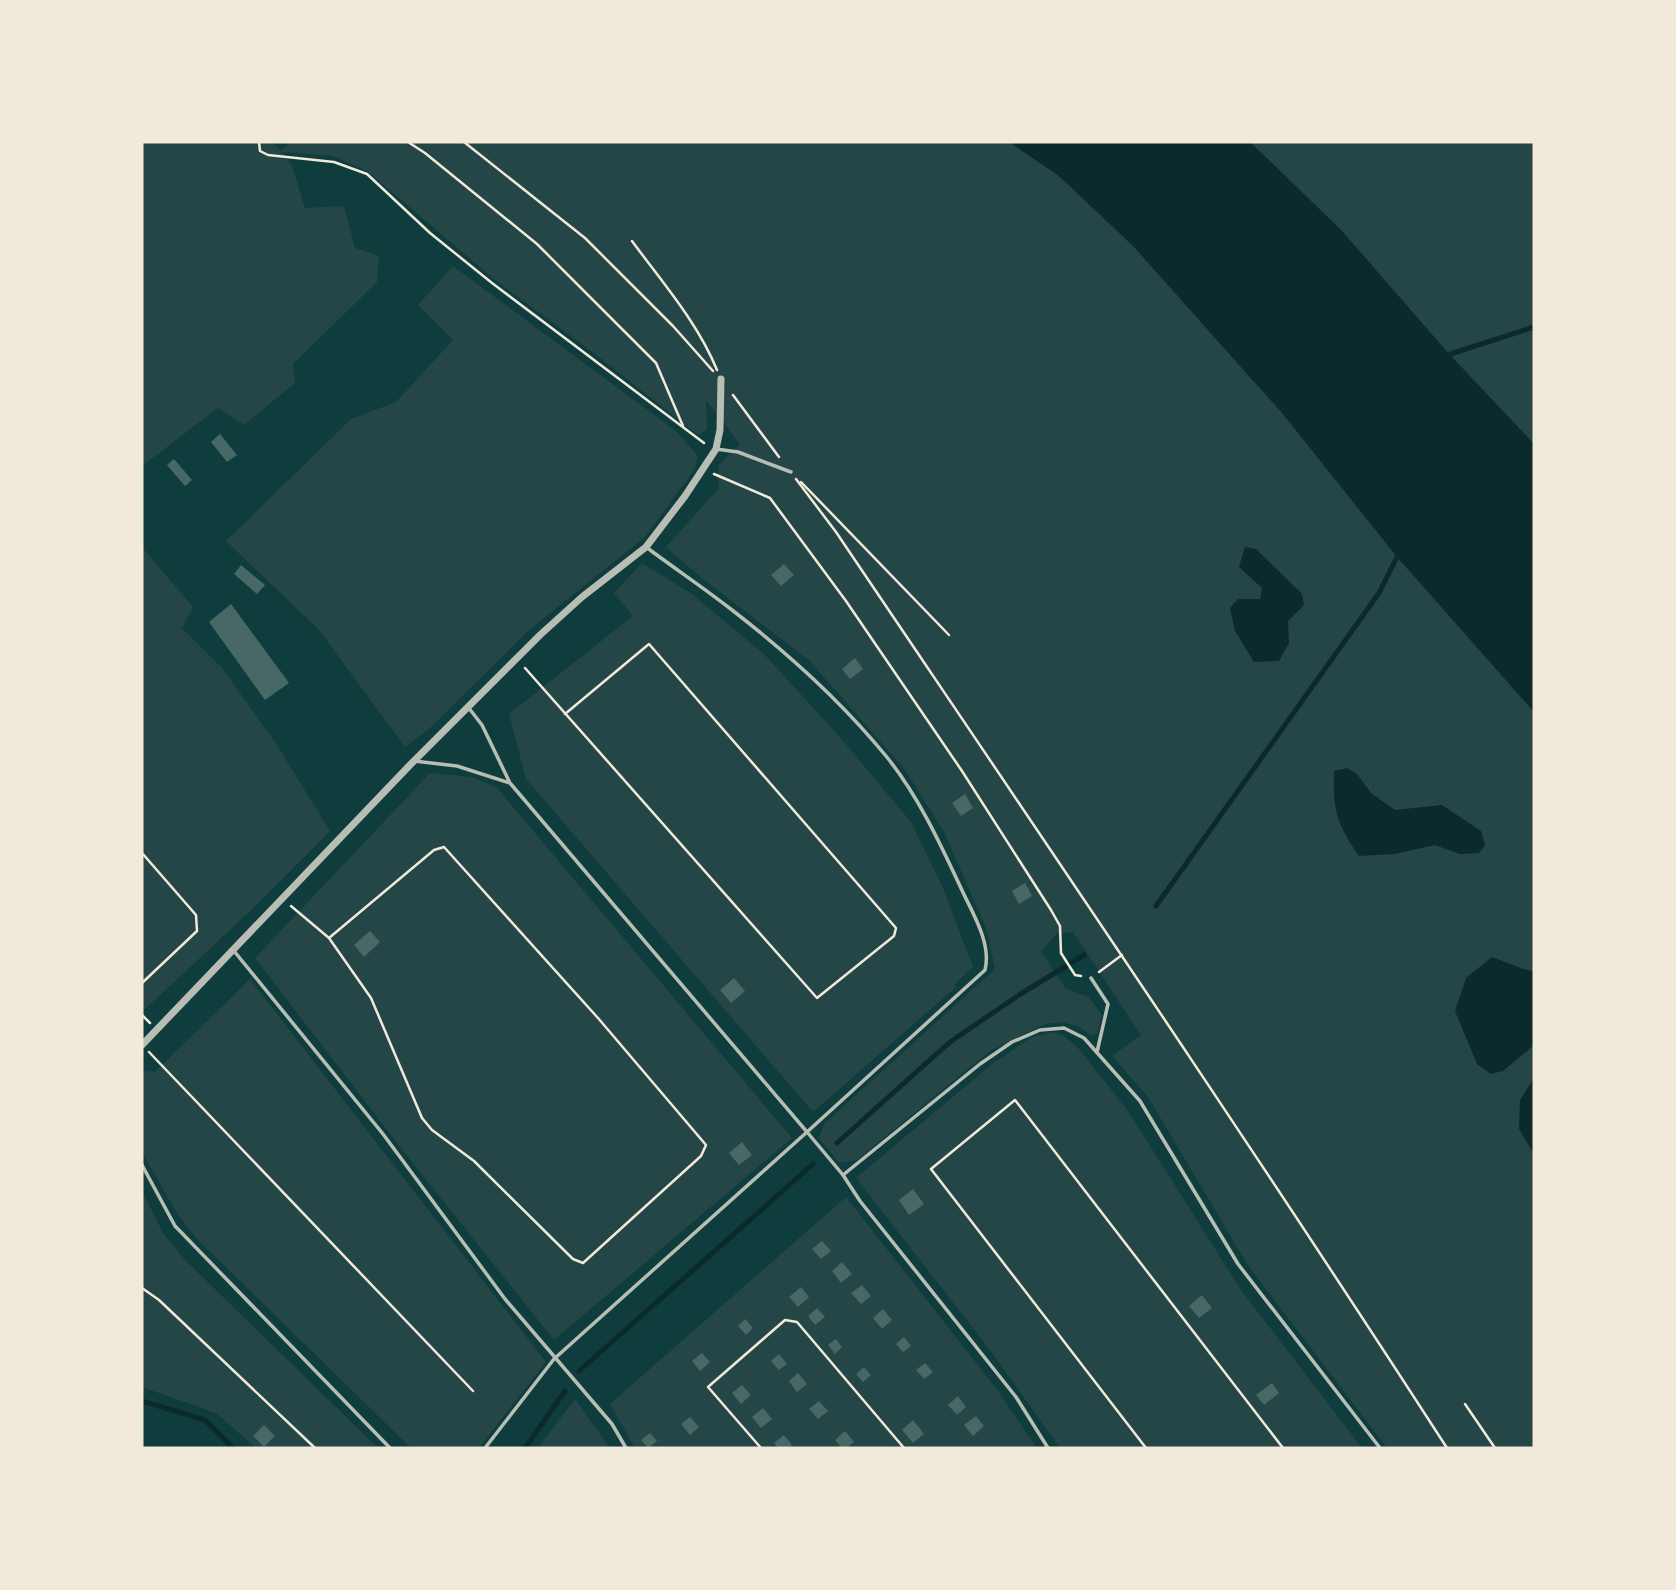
<svg xmlns="http://www.w3.org/2000/svg" width="1676" height="1590" viewBox="0 0 1676 1590" font-family="'Source Serif 4',serif">
  <style>
    .green { fill: #244646 }
    .water { fill: #0a2a2b }
    .lines { fill: none; stroke-linecap: round; stroke-linejoin: round }
    .stream { stroke: #0a2a2b; stroke-width: 5 }
    .building { fill: #486865 }
    .path { stroke: #f1e9da; stroke-width: 2.5 }
    .service { stroke: #b8beb3; stroke-width: 3.5 }
    .minor { stroke: #b8beb3; stroke-width: 7 }
  </style>
  <rect width="100%" height="100%" fill="#0f3d3e"/>
  <!-- green -->
  <g class="green">
    <path d="M142,142H272L281,151L291,142H1009L1059,176L1122,233L1254,382L1275,399L1534,707V1448H1387L1247,1264L1148,1097L1112,1056L1141,1035L1073,932L1056,934L1041,952L1066,989L1089,997L1102,1015L1097,1034L1092,1036L1078,1026L1061,1022L1045,1024L990,1051L857,1160L839,1163L819,1138L824,1124L995,969L986,928L944,832L905,770L810,661L703,579L666,547L719,488L718,466L740,444L706,400L707,430L698,435L599,357L494,279L367,171L333,156L282,152L292,166L305,208L344,206L355,248L379,256L377,282L293,364L295,383L244,425L218,408L142,466Z"/>
    <path d="M1250,142H1534V444L1449,354L1341,230Z"/>
    <path d="M453,266L676,431L698,456L695,469L645,537L529,630L430,728L405,747L319,630L226,541L351,419L396,402L453,340L418,305Z"/>
    <path d="M142,547L193,607L182,628L222,668L275,742L330,831L247,914L142,1012Z"/>
    <path d="M642,563L692,594L764,654L838,735L911,822L943,888L973,967L954,985L956,987L813,1112L526,779L509,714L633,616L614,593Z"/>
    <path d="M430,773L472,777L497,788L792,1138L554,1340L404,1152L255,958Z"/>
    <path d="M250,979L546,1362L479,1448H411L196,1238L176,1212L142,1152V1070L155,1072Z"/>
    <path d="M1052,1032L1063,1035L1078,1048L1128,1111L1241,1290L1362,1448H1060L987,1346L856,1178L992,1064L1032,1037Z"/>
    <path d="M142,1191L163,1233L185,1260L378,1448H256L216,1413L142,1387Z"/>
    <path d="M846,1197L995,1387L1037,1448H635L610,1404Z"/>
    <path d="M575,1399L610,1448H538Z"/>
  </g>
  <!-- water -->
  <g class="water">
    <path d="M1009,142H1250L1341,230L1449,354L1534,444V712L1397,557L1282,413L1135,248L1059,176Z"/>
    <path d="M1245,547L1256,549L1302,594L1304,605L1288,621L1289,643L1279,661L1254,662L1235,631L1230,608L1238,599H1260L1262,588L1239,567Z"/>
    <path d="M1347,768L1357,774L1371,793L1395,810L1442,805L1481,831L1485,845L1479,853L1460,854L1435,845L1394,854L1359,856C1336,822 1333,811 1334,771Z"/>
    <path d="M1492,957L1523,969L1534,971V1045L1503,1071L1491,1074L1477,1064L1455,1011L1466,978Z"/>
    <path d="M1534,1078V1154L1519,1129L1520,1100Z"/>
  </g>
  <g class="lines">
    <!-- stream -->
    <g class="stream">
      <path d="M1444,356L1534,327"/>
      <path d="M1156,906L1379,593L1397,557"/>
      <path d="M837,1143L950,1042L1019,995L1084,955"/>
      <path d="M579,1371L813,1164"/>
      <path d="M142,1401L205,1420L233,1448"/>
      <path d="M525,1448L565,1391"/>
    </g>
  </g>
  <!-- building -->
  <g class="building">
    <path d="M220,434L237,455L227,462L211,442Z"/>
    <path d="M174,459L192,480L185,486L167,465Z"/>
    <path d="M784,564L794,575L781,586L771,575Z"/>
    <path d="M241,565L265,585L257,594L234,574Z"/>
    <path d="M231,604L289,683L265,700L209,622Z"/>
    <path d="M855,658L863,669L850,679L842,669Z"/>
    <path d="M965,794L973,808L961,816L952,803Z"/>
    <path d="M1025,883L1032,896L1019,904L1012,891Z"/>
    <path d="M370,931L380,942L364,957L354,945Z"/>
    <path d="M734,978L745,991L731,1003L720,990Z"/>
    <path d="M742,1142L752,1155L739,1165L729,1153Z"/>
    <path d="M913,1189L924,1204L909,1215L899,1200Z"/>
    <path d="M822,1241L831,1251L821,1259L812,1249Z"/>
    <path d="M842,1262L852,1274L841,1283L832,1271Z"/>
    <path d="M862,1285L871,1296L861,1304L851,1293Z"/>
    <path d="M801,1287L809,1297L798,1307L789,1297Z"/>
    <path d="M1202,1295L1212,1308L1199,1318L1189,1306Z"/>
    <path d="M817,1308L825,1317L815,1325L808,1316Z"/>
    <path d="M883,1309L892,1320L882,1329L873,1318Z"/>
    <path d="M745,1319L753,1328L746,1335L738,1326Z"/>
    <path d="M904,1337L911,1346L903,1352L896,1344Z"/>
    <path d="M836,1339L842,1347L835,1354L828,1345Z"/>
    <path d="M702,1353L710,1362L700,1371L692,1361Z"/>
    <path d="M779,1354L787,1364L779,1370L771,1361Z"/>
    <path d="M925,1363L933,1372L924,1379L916,1370Z"/>
    <path d="M864,1367L871,1375L863,1382L856,1374Z"/>
    <path d="M798,1373L807,1384L797,1392L789,1381Z"/>
    <path d="M1272,1383L1279,1393L1264,1405L1256,1395Z"/>
    <path d="M742,1385L751,1395L741,1404L732,1393Z"/>
    <path d="M958,1396L966,1407L957,1415L948,1405Z"/>
    <path d="M819,1401L828,1411L818,1419L809,1409Z"/>
    <path d="M763,1408L772,1419L761,1428L752,1417Z"/>
    <path d="M976,1416L984,1426L973,1436L964,1425Z"/>
    <path d="M690,1417L699,1427L690,1435L681,1424Z"/>
    <path d="M913,1420L924,1434L913,1443L902,1430Z"/>
    <path d="M264,1425L275,1436L264,1447L253,1436Z"/>
    <path d="M845,1431L854,1442L846,1448H842L835,1440Z"/>
    <path d="M650,1433L657,1441L648,1448L641,1440Z"/>
    <path d="M784,1435L792,1445L789,1448H778L774,1443Z"/>
  </g>
  <g class="lines">
    <!-- path -->
    <g class="path">
      <path d="M259,142L260,151L268,155L334,162L367,174L430,233L492,283L704,443"/>
      <path d="M408,142L425,153L537,244L656,363L683,426"/>
      <path d="M464,142L585,238L673,326L713,371"/>
      <path d="M632,241C662,282 698,323 717,370"/>
      <path d="M733,395L779,457"/>
      <path d="M714,474L770,498L846,601L962,771L1051,910L1060,926L1061,953L1075,975L1081,976"/>
      <path d="M796,479L836,532C1041,836 1248,1140 1447,1448"/>
      <path d="M801,482L949,635"/>
      <path d="M525,668L817,998L894,936L896,928L649,644L565,714"/>
      <path d="M142,853L196,915L197,931L142,983"/>
      <path d="M291,906L329,938L434,850L444,847L598,1018L706,1145L701,1156L583,1263L573,1259L474,1161L432,1130L422,1118L371,998L329,938"/>
      <path d="M1099,972L1122,955"/>
      <path d="M142,1015L150,1023"/>
      <path d="M149,1052L473,1391"/>
      <path d="M142,1288L159,1300L315,1448"/>
      <path d="M1465,1404L1495,1448"/>
      <path d="M761,1448L708,1387L785,1320L797,1322L904,1448"/>
      <path d="M1146,1448L931,1169L1015,1100L1283,1448"/>
    </g>
    <!-- service -->
    <g class="service">
      <path d="M716,449L738,452L791,472"/>
      <path d="M646,547C674,568 704,588 732,610C789,654 841,701 886,756C917,794 939,841 960,886C971,911 992,942 985,970L807,1132L843,1175L860,1201L1016,1397L1048,1448"/>
      <path d="M468,707L482,725L509,781"/>
      <path d="M414,761L457,766L510,783L807,1132L554,1359L485,1448"/>
      <path d="M234,951L383,1134L505,1299L612,1424L626,1448"/>
      <path d="M1091,978L1108,1004L1097,1052"/>
      <path d="M142,1165L175,1226L390,1448"/>
      <path d="M843,1175L980,1064L1012,1042L1040,1030L1064,1028L1084,1038L1140,1101L1238,1264L1380,1448"/>
    </g>
    <!-- minor -->
    <path class="minor" d="M142,1045L409,766L540,635L582,597L646,547L685,496L716,449L720,430L721,379"/>
  </g>
  <!-- border -->
  <rect width="1676" height="1590" fill="none" stroke="#f1e9da" stroke-width="287"/>
</svg>
